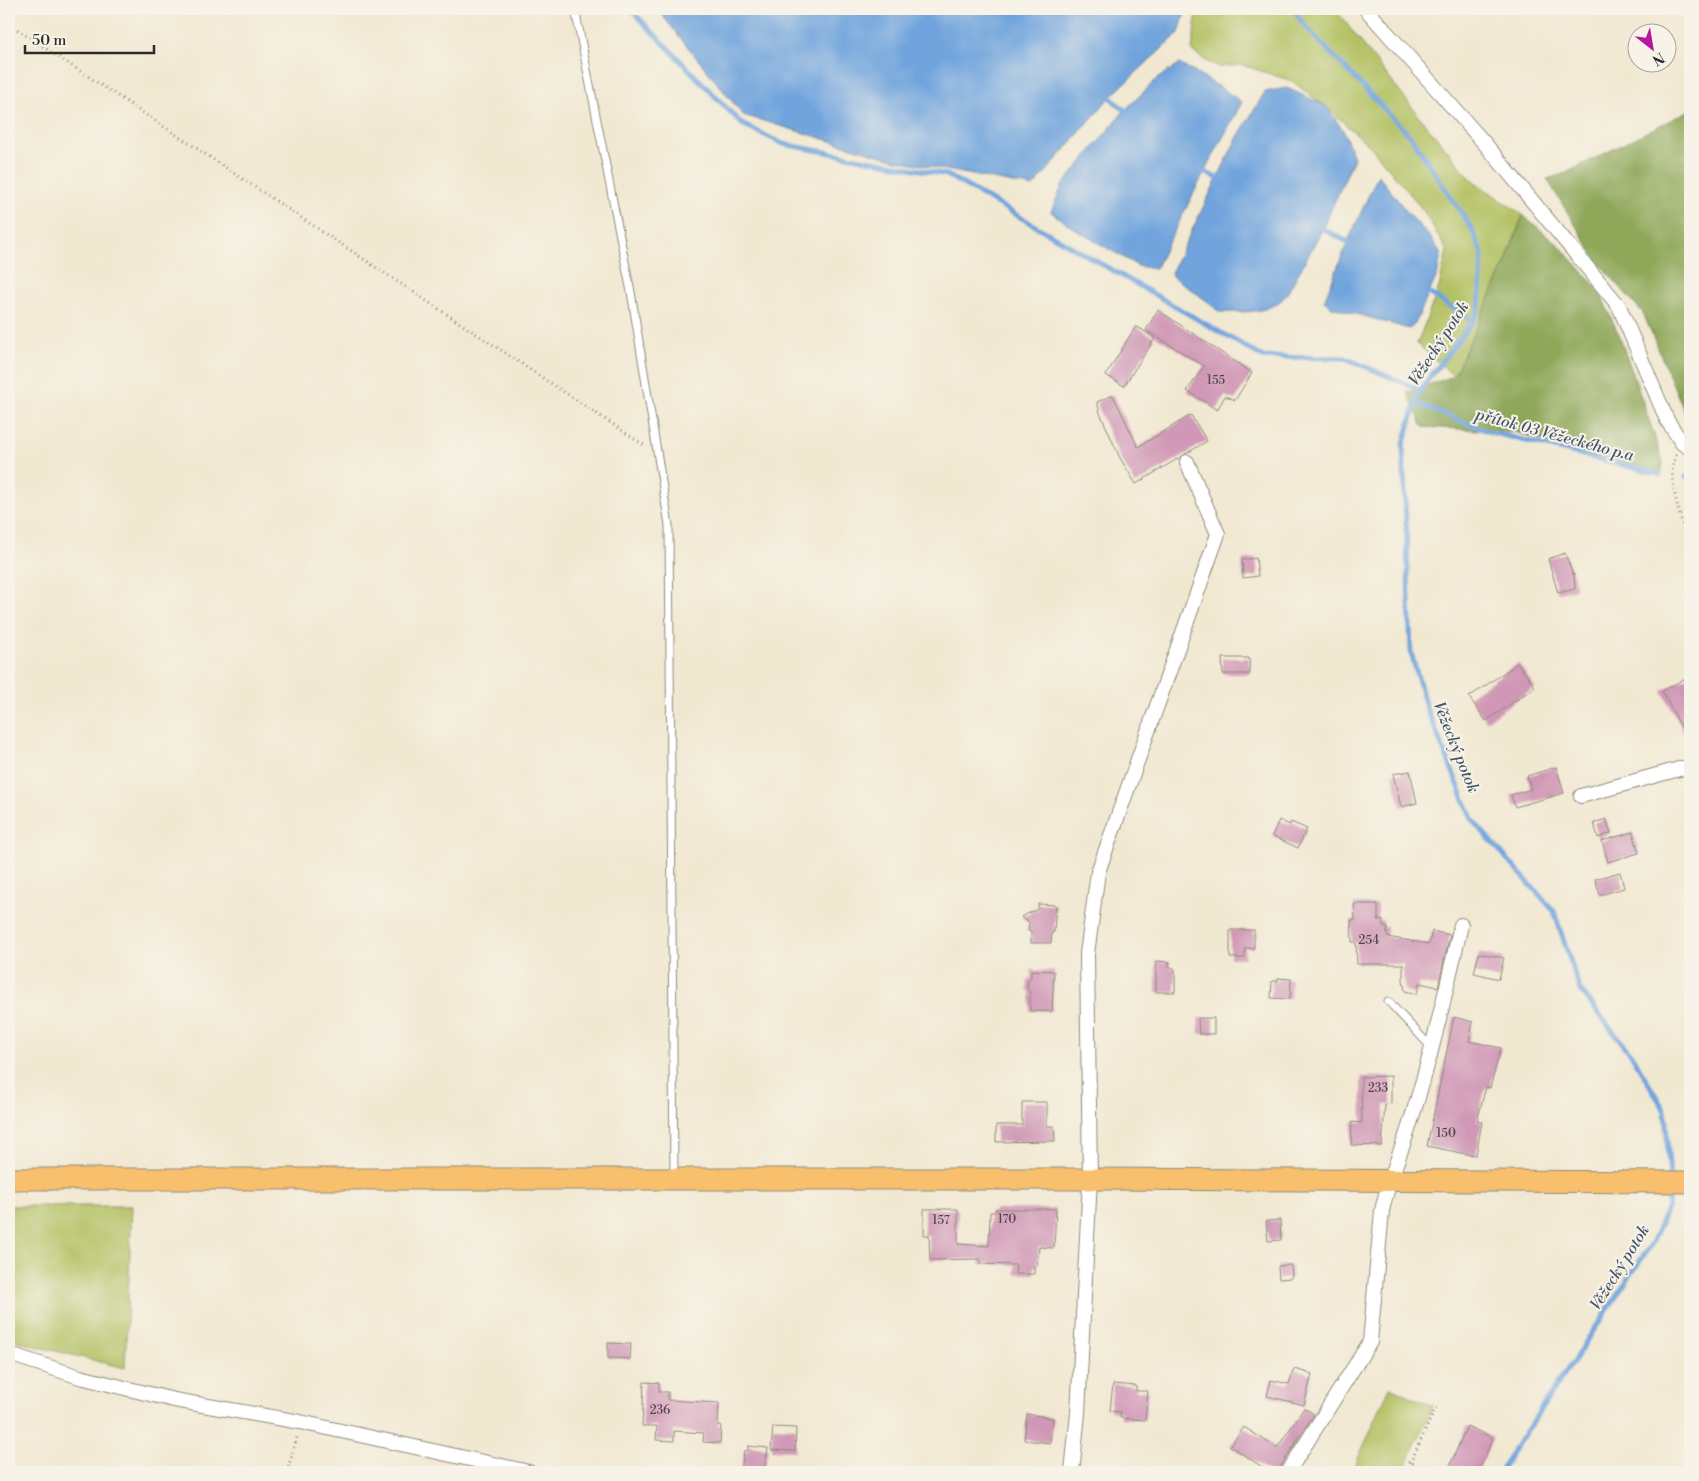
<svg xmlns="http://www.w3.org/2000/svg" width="1699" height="1481" viewBox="0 0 1699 1481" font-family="'Libre Bodoni',serif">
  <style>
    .green { fill: #b3c163; stroke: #6f7647 }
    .forest { fill: #8ea759; stroke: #5c6942 }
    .water { fill: #71a4dd; stroke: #4e6884 }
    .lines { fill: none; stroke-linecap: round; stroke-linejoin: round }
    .stream { stroke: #71a4dd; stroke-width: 5 }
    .building { fill: #d098b6 }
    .service-casing { stroke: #8e8a7e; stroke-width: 9 }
    .minor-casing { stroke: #8e8a7e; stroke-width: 16 }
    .primary-casing { stroke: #8e8a7e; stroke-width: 23 }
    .path { stroke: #8e8a7e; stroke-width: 3; stroke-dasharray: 1 4; stroke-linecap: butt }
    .service { stroke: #fff; stroke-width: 7 }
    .minor { stroke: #fff; stroke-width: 14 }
    .primary { stroke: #f8bf6c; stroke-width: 21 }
    .labels { text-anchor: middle; stroke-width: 4; stroke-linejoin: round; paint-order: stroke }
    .number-label { font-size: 12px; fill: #54464e }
    .water-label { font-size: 16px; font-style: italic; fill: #445569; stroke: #f7f3e8 }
  </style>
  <rect width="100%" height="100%" fill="#f7f3e8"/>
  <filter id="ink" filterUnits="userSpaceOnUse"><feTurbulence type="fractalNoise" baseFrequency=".02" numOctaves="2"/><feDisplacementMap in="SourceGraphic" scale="10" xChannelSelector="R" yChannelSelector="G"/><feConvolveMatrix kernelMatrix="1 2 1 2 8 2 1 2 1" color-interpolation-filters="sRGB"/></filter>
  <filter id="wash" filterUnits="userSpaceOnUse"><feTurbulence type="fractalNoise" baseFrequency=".0096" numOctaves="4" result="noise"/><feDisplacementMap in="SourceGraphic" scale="20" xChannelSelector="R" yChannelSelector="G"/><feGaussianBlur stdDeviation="1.12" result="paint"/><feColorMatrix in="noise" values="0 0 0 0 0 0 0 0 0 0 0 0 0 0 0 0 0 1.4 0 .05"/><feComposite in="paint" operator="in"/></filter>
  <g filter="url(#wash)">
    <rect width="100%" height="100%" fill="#f1e8d1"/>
    <!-- green -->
    <g class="green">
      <path d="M1197,9H1335L1426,125L1472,180L1523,215L1503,269L1454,376L1417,344L1439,287L1447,251L1423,210L1372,148L1333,113L1292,81L1242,65L1220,67L1206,61L1192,51Z"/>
      <path d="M9,1206H132L125,1368L23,1343L9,1337Z"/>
      <path d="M1390,1387L1433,1406L1403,1472H1352Z"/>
    </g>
    <!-- forest -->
    <g class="forest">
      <path d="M1690,110V415L1685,413L1643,313L1598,262L1547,179L1566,173Z"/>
      <path d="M1523,215L1560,246L1598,289L1619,335L1645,408L1663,462L1661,477L1515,432L1423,427L1407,392L1454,376L1503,269Z"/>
    </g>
    <!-- water -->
    <g class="water">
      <path d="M657,9H1186L1179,33L1110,97L1033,187L892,159L743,115Z"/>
      <path d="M1179,64L1202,76L1242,102L1204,173L1155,269L1138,266L1076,230L1051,212L1062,186L1124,111L1157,79Z"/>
      <path d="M1287,88L1326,106L1343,130L1354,158L1322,230L1287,294C1271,315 1243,312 1219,312L1207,301L1173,277L1171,273L1236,140L1265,92Z"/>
      <path d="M1378,175L1407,212L1430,237L1441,253L1438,273L1415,324L1409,329L1332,307L1324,301L1348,241Z"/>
    </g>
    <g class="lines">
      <!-- stream -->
      <g class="stream">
        <path d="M630,9L742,124L783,144L947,175L1263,357L1345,358L1420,390"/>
        <path d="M1293,9L1304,25L1411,137L1472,229L1482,254L1479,310L1473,321L1420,390L1403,446L1411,652L1426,707L1473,821L1554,911L1580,990L1631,1054L1665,1111L1670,1178"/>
        <path d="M1105,93L1129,114"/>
        <path d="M1200,170L1224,181"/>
        <path d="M1317,226L1352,244"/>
        <path d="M1424,290L1473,321"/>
        <path d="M1415,403L1490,432L1660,474"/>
        <path d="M1686,477H1690"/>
        <path d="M1499,1472L1652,1243L1668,1207L1669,1186"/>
      </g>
    </g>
    <g id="blocks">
      <!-- building -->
      <g class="building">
        <path d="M1158,310L1252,373L1235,400L1225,396L1217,410L1187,391L1204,366L1146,330Z"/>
        <path d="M1136,326L1155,338L1124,386L1106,375Z"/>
        <path d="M1113,395L1138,447L1191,415L1207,441L1136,484L1120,458L1100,413L1097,402Z"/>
        <path d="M1565,553L1573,575L1574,574L1575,589L1558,593L1548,559Z"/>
        <path d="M1256,558L1258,576L1243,578L1242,560Z"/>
        <path d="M1222,658H1249L1250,674H1223Z"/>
        <path d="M1518,663L1535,687L1486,721L1469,697Z"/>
        <path d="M1690,676V744L1662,691Z"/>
        <path d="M1556,767L1564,793L1515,807L1511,795L1531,789L1527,776Z"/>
        <path d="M1410,771L1417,803L1401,807L1393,774Z"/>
        <path d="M1606,819L1611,833L1598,838L1594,823Z"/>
        <path d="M1279,820L1290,825L1291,822L1307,829L1298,848L1272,836Z"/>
        <path d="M1633,832L1639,853L1608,862L1602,841Z"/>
        <path d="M1620,872L1624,888L1600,895L1595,879Z"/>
        <path d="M1038,904L1056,905L1054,932H1052L1051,943H1031V931H1028L1029,922L1021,917L1038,909Z"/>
        <path d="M1354,904H1378V920H1383V927H1387V937L1429,944L1432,931L1450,935L1438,987L1419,983L1417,994L1405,991L1403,980V964H1357L1356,942H1352L1351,920H1355Z"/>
        <path d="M1230,930H1254V948H1245V958H1230Z"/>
        <path d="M1479,953L1504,958L1499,979L1474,973Z"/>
        <path d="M1156,961L1170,962L1169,966L1175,969V992H1156Z"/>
        <path d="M1031,970L1054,971L1052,1011H1030V992L1027,989L1028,980L1031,977Z"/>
        <path d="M1278,978L1291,979L1290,999L1271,998L1272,981H1278Z"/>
        <path d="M1454,1017L1473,1022L1469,1041L1501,1048L1490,1088L1486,1087L1477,1121L1482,1122L1476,1155L1466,1154L1427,1146Z"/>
        <path d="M1198,1018H1214V1034H1199Z"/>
        <path d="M1391,1076V1104L1385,1105L1382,1146L1351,1145L1352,1122L1362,1123L1361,1077Z"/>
        <path d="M1022,1102H1047V1126H1054L1055,1141L996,1142V1125H1022Z"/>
        <path d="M924,1209H958V1244L989,1246L990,1212H995V1209H1056L1054,1248L1039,1247L1037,1266L1034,1267V1274H1015L1016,1265L980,1264V1259L930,1260L929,1235H924Z"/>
        <path d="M1280,1220L1281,1240L1268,1241L1266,1221Z"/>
        <path d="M1291,1265L1292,1278L1279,1279L1278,1266Z"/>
        <path d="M608,1343L631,1344L630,1359L608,1358Z"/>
        <path d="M1294,1369L1312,1374L1304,1405L1267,1396L1271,1380L1289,1384Z"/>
        <path d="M644,1382L659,1383V1392H668V1400L719,1403L718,1425L721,1426L720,1443L703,1442L704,1433L674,1431V1441L656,1440L657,1426H642Z"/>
        <path d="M1113,1384L1136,1386V1391H1148L1145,1420L1120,1418L1121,1412L1110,1411Z"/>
        <path d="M1304,1408L1314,1414L1277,1472H1270L1230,1446L1244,1427L1277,1448Z"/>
        <path d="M1027,1414L1053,1418L1050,1443L1024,1440Z"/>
        <path d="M1467,1426L1493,1438L1478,1472H1447Z"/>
        <path d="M773,1427L796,1428L795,1451L771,1450Z"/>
        <path d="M748,1446L768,1448L764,1472H741L744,1451H748Z"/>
      </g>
    </g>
  </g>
  <g filter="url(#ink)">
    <use href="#blocks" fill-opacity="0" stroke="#8e8a7e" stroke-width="1"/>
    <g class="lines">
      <defs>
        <g id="service">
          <path d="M575,9L631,292L669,525L674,1177"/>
          <path d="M1388,1001L1432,1048"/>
        </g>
        <g id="minor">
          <path d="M1366,9L1486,145L1619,306L1667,420L1682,443L1690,448"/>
          <path d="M1581,796L1690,766"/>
          <path d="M9,1354L80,1377L174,1400L300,1422L529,1472"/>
          <path d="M1072,1472L1078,1413L1090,1179L1087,954L1098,872L1218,534L1187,462"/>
          <path d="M1288,1472L1370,1342L1382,1211C1388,1179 1403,1149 1412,1117C1432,1054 1446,990 1461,925"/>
        </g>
        <path id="primary" d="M9,1179H1090L1690,1182"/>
      </defs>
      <!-- service casing -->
      <use href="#service" class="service-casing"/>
      <!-- minor casing -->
      <use href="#minor" class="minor-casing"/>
      <!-- primary casing -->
      <use href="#primary" class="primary-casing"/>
      <!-- path -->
      <g class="path">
        <path d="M9,24L644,445"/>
        <path d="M1676,455C1665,479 1683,523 1690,548"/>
        <path d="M1408,1461L1433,1472"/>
        <path d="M287,1472L297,1437"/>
        <path d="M1406,1472L1436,1407"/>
      </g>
      <!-- service -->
      <use href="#service" class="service"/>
      <!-- minor -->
      <use href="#minor" class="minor"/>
      <!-- primary -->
      <use href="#primary" class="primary"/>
    </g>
  </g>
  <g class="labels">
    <!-- number labels -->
    <g class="number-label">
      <text x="1216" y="384">155</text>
      <text x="1369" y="944">254</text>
      <text x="1378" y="1092">233</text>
      <text x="1446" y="1137">150</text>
      <text x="1007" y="1223">170</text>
      <text x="941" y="1224">157</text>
      <text x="660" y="1414">236</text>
    </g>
    <!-- water labels -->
    <g class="water-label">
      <text transform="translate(1438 343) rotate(-57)" y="6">Věžecký potok</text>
      <text transform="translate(1555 434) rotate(15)" y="6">přítok 03 Věžeckého p.a</text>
      <text transform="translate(1457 747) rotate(68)" y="6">Věžecký potok</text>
      <text transform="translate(1619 1267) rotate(-58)" y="6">Věžecký potok</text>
    </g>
  </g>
  <!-- margin -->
  <rect width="1699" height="1481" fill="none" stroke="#f7f3e8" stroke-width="30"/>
  <!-- north arrow -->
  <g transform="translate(1652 48) rotate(149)"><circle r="24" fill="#f7f3e8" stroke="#a5a39c"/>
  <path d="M0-4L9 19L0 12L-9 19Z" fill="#b5179e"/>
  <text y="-8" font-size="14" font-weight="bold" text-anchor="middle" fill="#2b2b2b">N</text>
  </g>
  <!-- scale -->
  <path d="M25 45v8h129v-8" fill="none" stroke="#2b2b2b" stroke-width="2.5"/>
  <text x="32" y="45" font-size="15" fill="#2b2b2b" stroke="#f7f3e8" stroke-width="4" paint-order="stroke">50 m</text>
</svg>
